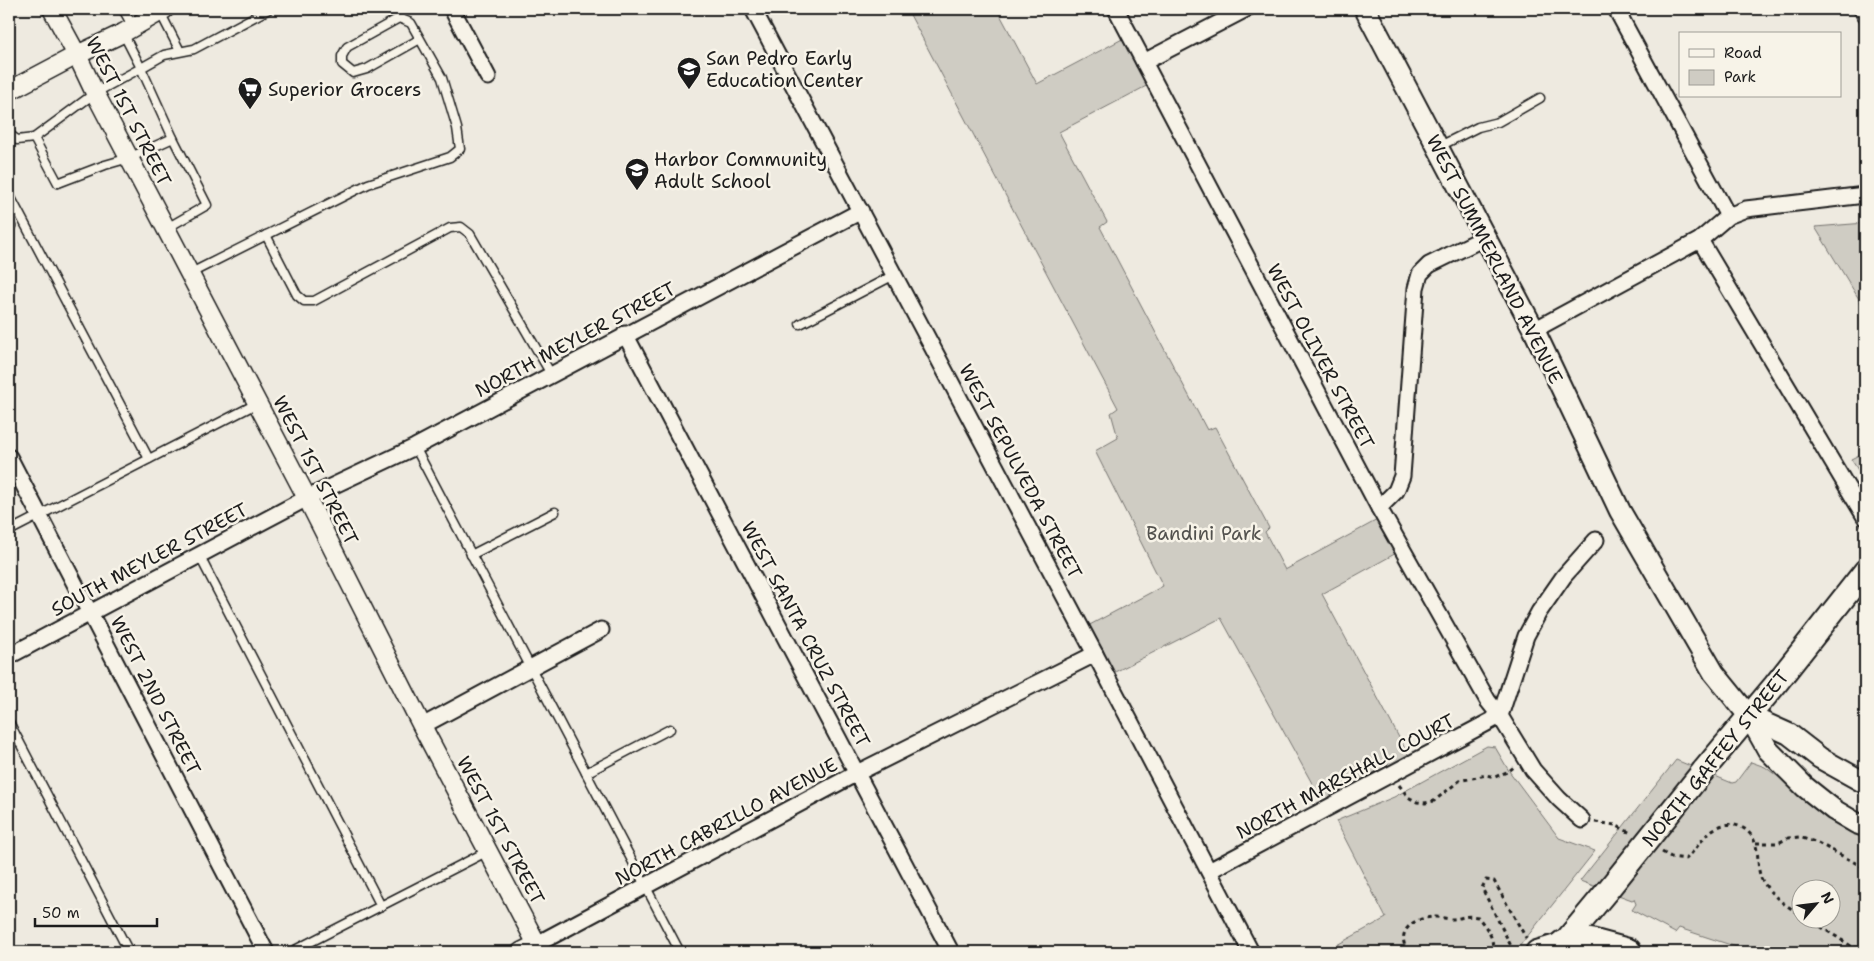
<svg xmlns="http://www.w3.org/2000/svg" width="1874" height="961" viewBox="0 0 1874 961" font-family="'Shantell Sans',sans-serif">
  <style>
    .green { fill: #cfccc3; stroke: #767470; fill-rule: evenodd }
    .lines { fill: none; stroke-linecap: round; stroke-linejoin: round }
    .service-casing { stroke: #1c1c1c; stroke-width: 11 }
    .minor-casing { stroke: #1c1c1c; stroke-width: 19 }
    .tertiary-casing { stroke: #1c1c1c; stroke-width: 21 }
    .secondary-casing { stroke: #1c1c1c; stroke-width: 24 }
    .primary-casing { stroke: #1c1c1c; stroke-width: 26 }
    .motorway-casing { stroke: #1c1c1c; stroke-width: 30 }
    .path { stroke: #1c1c1c; stroke-width: 3; stroke-dasharray: 4 4; stroke-linecap: butt }
    .service { stroke: #f7f3e8; stroke-width: 8 }
    .minor { stroke: #f7f3e8; stroke-width: 15 }
    .tertiary { stroke: #f7f3e8; stroke-width: 18 }
    .secondary { stroke: #f7f3e8; stroke-width: 20 }
    .primary { stroke: #f7f3e8; stroke-width: 22 }
    .motorway { stroke: #f7f3e8; stroke-width: 26 }
    .primary-bridge-casing { stroke: #1c1c1c; stroke-width: 26; stroke-linecap: butt }
    .primary-bridge { stroke: #f7f3e8; stroke-width: 22 }
    .labels { text-anchor: middle; stroke-width: 5; stroke-linejoin: round; paint-order: stroke }
    .poi-label { font-size: 19px; fill: #1c1c1c; stroke: #f7f3e8; text-anchor: start }
    .street-label { font-size: 19px; fill: #1c1c1c; stroke: #f7f3e8 }
    .park-label { font-size: 19px; fill: #52514e; stroke: #f7f3e8 }
  </style>
  <rect width="100%" height="100%" fill="#eeeae0"/>
  <filter id="ink" filterUnits="userSpaceOnUse"><feTurbulence type="fractalNoise" baseFrequency=".02" numOctaves="2"/><feDisplacementMap in="SourceGraphic" scale="10" xChannelSelector="R" yChannelSelector="G"/><feConvolveMatrix kernelMatrix="1 2 1 2 8 2 1 2 1" color-interpolation-filters="sRGB"/></filter>
  <g filter="url(#ink)">
    <!-- green -->
    <g class="green">
      <path d="M907,9H997L1037,84L1128,36L1152,83L1059,132L1107,222L1100,227L1207,430L1215,427L1269,528L1265,532L1285,570L1381,518L1400,551L1322,594L1410,758L1324,805L1221,618L1109,675L1084,628L1163,586L1095,451L1118,438L1111,413L1118,408Z"/>
      <path d="M1865,223V309L1815,227Z"/>
      <path d="M1865,452V481L1851,459Z"/>
      <path d="M1487,746L1495,747L1509,771L1559,838L1595,851L1515,952H1324L1386,918L1336,821L1394,797Z"/>
      <path d="M1676,760L1732,783L1736,782L1751,762L1765,767L1853,832L1865,838V952H1752L1679,928L1675,933L1632,910L1636,904L1634,899L1632,900L1580,881ZM1802,888H1832V918H1802Z"/>
    </g>
    <g class="lines">
      <defs>
        <g id="service">
          <path d="M123,9L133,27"/>
          <path d="M310,9H319"/>
          <path d="M160,12L180,51"/>
          <path d="M123,33L141,68L95,93L34,138L58,183L105,165L129,158L173,138"/>
          <path d="M9,134L17,140L34,138"/>
          <path d="M1438,147L1478,127L1498,122L1540,98"/>
          <path d="M9,194L149,459"/>
          <path d="M9,227L11,226"/>
          <path d="M167,228L207,205L173,138L141,68L164,55L194,49L269,9"/>
          <path d="M266,235L297,295L304,301H314L450,228L461,227L470,234L551,374"/>
          <path d="M189,274L368,184L450,157L460,149L457,128L442,78L411,23L399,18L347,47L342,56V64L353,73L367,69L420,39"/>
          <path d="M800,324L894,275"/>
          <path d="M415,447L680,952"/>
          <path d="M9,531L258,403"/>
          <path d="M199,555L381,906"/>
          <path d="M471,555L555,512"/>
          <path d="M9,722L129,952"/>
          <path d="M586,773L670,729"/>
          <path d="M291,952L488,851"/>
        </g>
        <g id="minor">
          <path d="M452,9L488,77"/>
          <path d="M753,9L1095,654L1251,952"/>
          <path d="M1116,9L1379,508L1488,701L1500,716L1209,871"/>
          <path d="M1616,9L1728,216"/>
          <path d="M1862,9L1865,15"/>
          <path d="M1144,62L1246,9"/>
          <path d="M1700,240L1865,517"/>
          <path d="M1534,330L1700,240L1728,216L1746,209L1865,195"/>
          <path d="M625,334L951,952"/>
          <path d="M9,457L266,952"/>
          <path d="M1379,508L1396,491L1402,476L1416,288L1420,274L1429,265L1486,237"/>
          <path d="M9,656L307,498L415,447L861,211"/>
          <path d="M422,726L601,630"/>
          <path d="M1582,820L1559,799L1533,770L1500,716L1526,636L1539,612L1564,576L1596,540"/>
          <path d="M537,944L857,773L1095,654"/>
        </g>
        <g id="tertiary">
          <path d="M52,9L77,55L95,93L307,498L422,726L541,952"/>
          <path d="M9,91L77,55L123,33L165,9"/>
          <path d="M521,952L537,944"/>
        </g>
        <g id="secondary">
          <path d="M1365,9L1534,330L1620,511L1714,673L1749,716L1768,750L1805,787L1834,810L1856,823L1865,826"/>
          <path d="M1749,716L1789,734L1820,758L1865,783"/>
        </g>
        <g id="primary">
          <path d="M1703,771L1775,685L1865,571"/>
          <path d="M1537,952L1563,944"/>
          <path d="M1560,952L1563,944L1607,891"/>
        </g>
        <path id="motorway" d="M1563,944L1591,942L1628,952"/>
      </defs>
      <!-- service casing -->
      <use href="#service" class="service-casing"/>
      <!-- minor casing -->
      <use href="#minor" class="minor-casing"/>
      <!-- tertiary casing -->
      <use href="#tertiary" class="tertiary-casing"/>
      <!-- secondary casing -->
      <use href="#secondary" class="secondary-casing"/>
      <!-- primary casing -->
      <use href="#primary" class="primary-casing"/>
      <!-- motorway casing -->
      <use href="#motorway" class="motorway-casing"/>
      <!-- path -->
      <g class="path">
        <path d="M1399,785L1408,797L1417,802L1425,803L1434,801L1459,781L1486,775L1495,777L1509,771L1514,767"/>
        <path d="M1595,822L1615,825L1631,833"/>
        <path d="M1756,843H1778L1788,838L1799,837L1818,843L1865,868"/>
        <path d="M1662,852L1671,857L1686,859C1695,851 1703,837 1711,831C1728,818 1751,825 1756,846C1759,856 1757,871 1762,880C1771,896 1786,906 1802,915"/>
        <path d="M1807,918L1851,946L1865,951"/>
        <path d="M1408,952C1394,930 1415,917 1436,917C1441,917 1447,919 1452,919C1464,918 1464,915 1478,917C1487,929 1495,937 1492,952"/>
        <path d="M1514,952L1482,888L1486,880L1494,881L1526,938"/>
      </g>
      <!-- service -->
      <use href="#service" class="service"/>
      <!-- minor -->
      <use href="#minor" class="minor"/>
      <!-- tertiary -->
      <use href="#tertiary" class="tertiary"/>
      <!-- secondary -->
      <use href="#secondary" class="secondary"/>
      <!-- primary -->
      <use href="#primary" class="primary"/>
      <!-- motorway -->
      <use href="#motorway" class="motorway"/>
      <defs>
        <path id="primary-bridge" d="M1607,891L1703,771"/>
      </defs>
      <!-- primary-bridge casing -->
      <use href="#primary-bridge" class="primary-bridge-casing"/>
      <!-- primary-bridge -->
      <use href="#primary-bridge" class="primary-bridge"/>
    </g>
  </g>
  <!-- icons -->
  <defs>
    <symbol id="school-pin" viewBox="-11 -11 22 30"><path d="M0 17L-7.5 6A9.5 9.5 0 1 1 7.5 6Z" fill="#1c1c1c" stroke="#f7f3e8"/><path d="M0-5L7-2L0 1L-7-2ZM-4 1L0 2.5L4 1V4Q0 6-4 4Z" fill="#fff"/></symbol>
    <symbol id="supermarket-pin" viewBox="-11 -11 22 30"><path d="M0 17L-7.5 6A9.5 9.5 0 1 1 7.5 6Z" fill="#1c1c1c" stroke="#f7f3e8"/><path d="M-6-5.5h2.5l.6 2H6L4.5 2H-2.5L-4.4-4H-6ZM-1.5 3.2a1.3 1.3 0 1 0 .1 0ZM3 3.2a1.3 1.3 0 1 0 .1 0Z" fill="#fff"/></symbol>
  </defs>
  <g fill-rule="evenodd">
    <use href="#school-pin" x="675" y="55" width="28" height="38"/>
    <use href="#supermarket-pin" x="236" y="75" width="28" height="38"/>
    <use href="#school-pin" x="623" y="156" width="28" height="38"/>
  </g>
  <g class="labels">
    <!-- poi labels -->
    <g class="poi-label">
      <text x="706" y="65">San Pedro Early<tspan x="706" dy="22">Education Center</tspan></text>
      <text x="268" y="96">Superior Grocers</text>
      <text x="654" y="166">Harbor Community<tspan x="654" dy="22">Adult School</tspan></text>
    </g>
    <!-- street labels -->
    <g class="street-label">
      <text transform="translate(129 111) rotate(63)" y="7">WEST 1ST STREET</text>
      <text transform="translate(1495 259) rotate(63)" y="7">WEST SUMMERLAND AVENUE</text>
      <text transform="translate(575 339) rotate(-28)" y="7">NORTH MEYLER STREET</text>
      <text transform="translate(1321 356) rotate(62)" y="7">WEST OLIVER STREET</text>
      <text transform="translate(316 470) rotate(63)" y="7">WEST 1ST STREET</text>
      <text transform="translate(1021 471) rotate(62)" y="7">WEST SEPULVEDA STREET</text>
      <text transform="translate(149 559) rotate(-28)" y="7">SOUTH MEYLER STREET</text>
      <text transform="translate(806 634) rotate(62)" y="7">WEST SANTA CRUZ STREET</text>
      <text transform="translate(156 695) rotate(63)" y="7">WEST 2ND STREET</text>
      <text transform="translate(1715 758) rotate(-51)" y="7">NORTH GAFFEY STREET</text>
      <text transform="translate(1345 776) rotate(-28)" y="7">NORTH MARSHALL COURT</text>
      <text transform="translate(726 821) rotate(-28)" y="7">NORTH CABRILLO AVENUE</text>
      <text transform="translate(501 830) rotate(62)" y="7">WEST 1ST STREET</text>
    </g>
    <!-- park labels -->
    <g class="park-label">
      <text x="1204" y="540">Bandini Park</text>
    </g>
  </g>
  <!-- margin -->
  <rect width="1874" height="961" fill="none" stroke="#f7f3e8" stroke-width="30"/>
  <rect x="15" y="15" width="1844" height="931" fill="none" stroke="#1c1c1c" stroke-width="2" filter="url(#ink)"/>
  <!-- legend -->
  <rect x="1679" y="32" width="162" height="65" fill="#f7f3e8" stroke="#9f9d96"/>
  <rect x="1689" y="49" width="25" height="8" fill="#f7f3e8" stroke="#9f9d96"/>
  <text x="1724" y="58" font-size="15" fill="#1c1c1c">Road</text>
  <rect x="1689" y="70" width="25" height="15" fill="#cfccc3" stroke="#9f9d96"/>
  <text x="1724" y="82" font-size="15" fill="#1c1c1c">Park</text>
  <!-- north arrow -->
  <g transform="translate(1816 904) rotate(62)"><circle r="24" fill="#f7f3e8" stroke="#9f9d96"/>
  <path d="M0-4L9 19L0 12L-9 19Z" fill="#1c1c1c"/>
  <text y="-8" font-size="14" font-weight="bold" text-anchor="middle" fill="#1c1c1c">N</text>
  </g>
  <!-- scale -->
  <path d="M35 918v8h122v-8" fill="none" stroke="#1c1c1c" stroke-width="2.5"/>
  <text x="42" y="918" font-size="15" fill="#1c1c1c" stroke="#f7f3e8" stroke-width="4" paint-order="stroke">50 m</text>
</svg>
